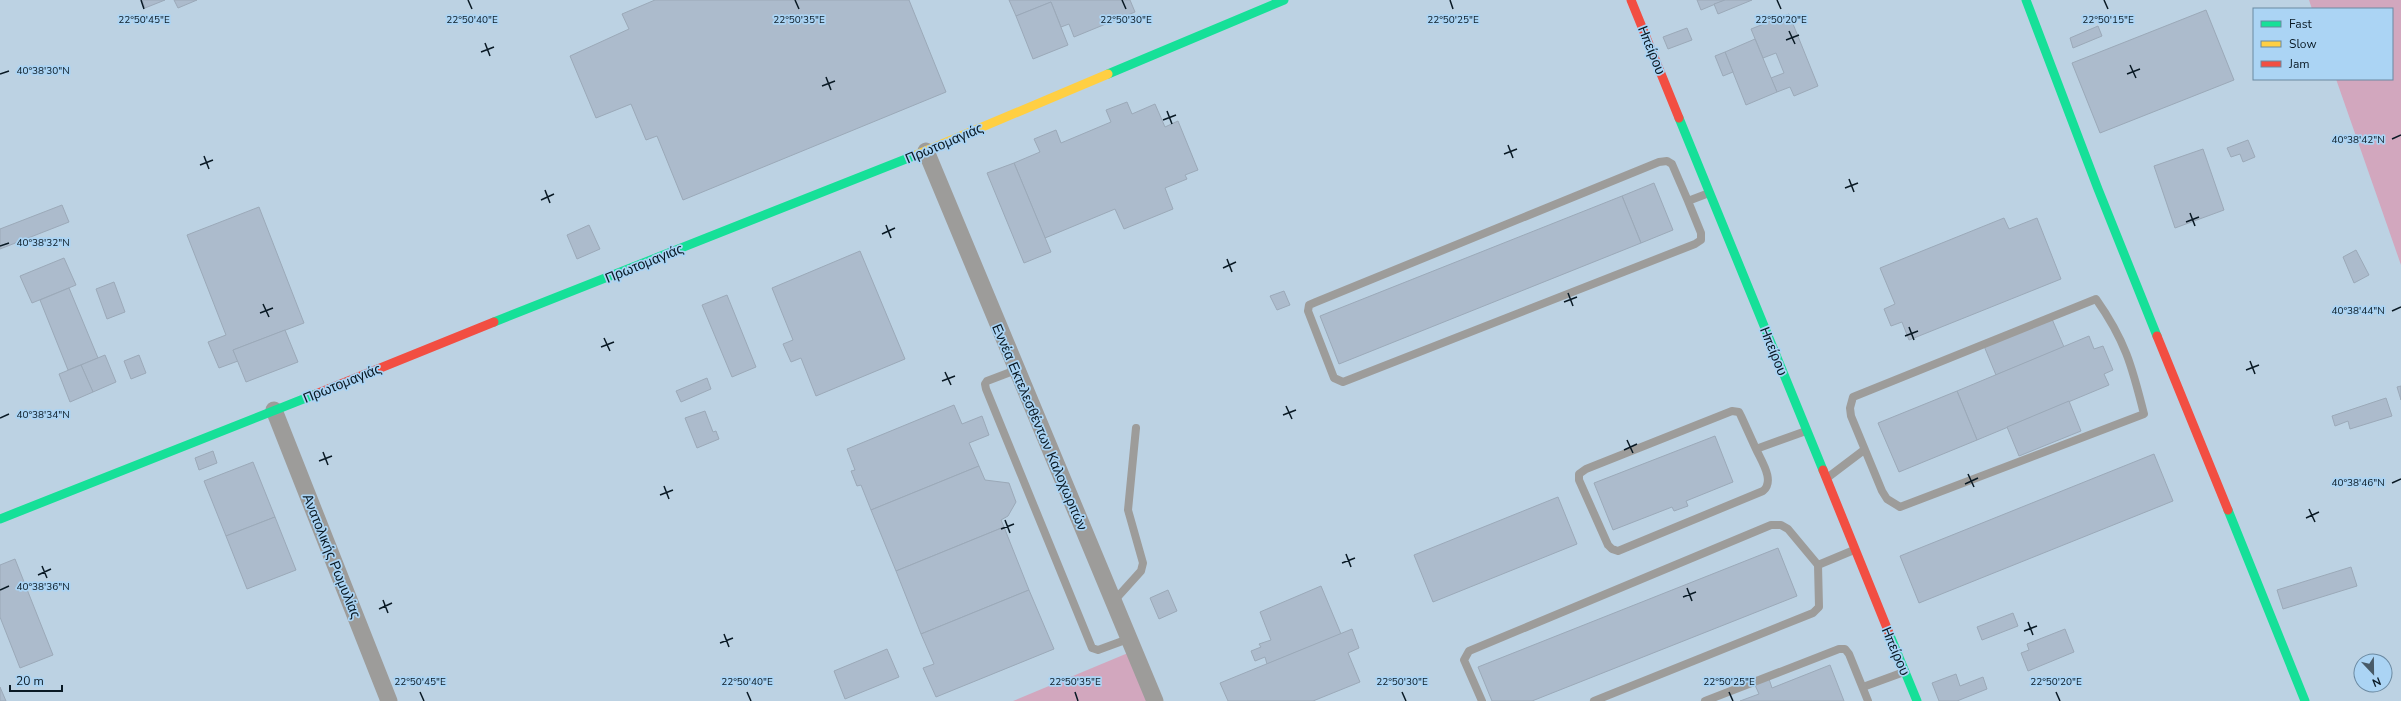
<svg xmlns="http://www.w3.org/2000/svg" width="2401" height="701" viewBox="0 0 2401 701" font-family="'Nunito Sans',sans-serif">
  <style>
    .green { fill: #d2a7be }
    .building { fill: #acbbcc; stroke: #9ba9b8 }
    .lines { fill: none; stroke-linecap: round; stroke-linejoin: round }
    .lane { stroke: #9d9c9a; stroke-width: 8 }
    .street { stroke: #9d9c9a; stroke-width: 17 }
    .fast { stroke: #16e098; stroke-width: 9 }
    .slow { stroke: #ffcf43; stroke-width: 9 }
    .jam { stroke: #f24e42; stroke-width: 9 }
    .ticks { fill: none; stroke: #091924; stroke-width: 1.5 }
    .labels { text-anchor: middle; stroke-width: 3.5; stroke-linejoin: round; paint-order: stroke }
    .street-label { font-size: 14px; fill: #091924; stroke: #abd4f4 }
    .ticks-label { font-size: 10px; text-anchor: middle; fill: #091924; stroke: #abd4f4; stroke-width: 3.5; stroke-linejoin: round; paint-order: stroke }
  </style>
  <rect width="100%" height="100%" fill="#bcd2e3"/>
  <!-- green -->
  <g class="green">
    <path d="M2309,0H2401V265L2336,79H2392V9H2312Z"/>
    <path d="M1128,653L1147,701H1013Z"/>
  </g>
  <!-- building -->
  <g class="building">
    <path d="M142,0H165L145,8Z"/>
    <path d="M174,0H197L178,8Z"/>
    <path d="M655,0H909L946,92L683,200L657,136L646,140L631,104L596,118L570,56L629,29L622,14Z"/>
    <path d="M1009,0H1130L1135,12L1074,37L1069,24L1061,27L1051,2L1016,16Z"/>
    <path d="M1697,0H1725L1701,10Z"/>
    <path d="M1725,0H1752L1718,14L1714,4Z"/>
    <path d="M1051,2L1068,45L1033,59L1016,16Z"/>
    <path d="M2206,10L2234,80L2100,133L2072,63Z"/>
    <path d="M1789,14L1818,86L1794,96L1790,87L1777,92L1771,78L1784,73L1776,53L1763,58L1751,29Z"/>
    <path d="M2098,26L2102,36L2073,48L2070,38Z"/>
    <path d="M1687,28L1692,40L1668,49L1663,37Z"/>
    <path d="M1755,39L1777,92L1746,105L1725,52Z"/>
    <path d="M1725,52L1733,72L1723,76L1715,56Z"/>
    <path d="M1127,102L1132,114L1155,104L1165,127L1178,121L1198,170L1185,175L1187,179L1165,188L1173,209L1124,229L1115,209L1045,238L1014,163L1040,152L1034,139L1056,130L1061,143L1111,122L1106,110Z"/>
    <path d="M2248,140L2255,157L2243,162L2240,154L2231,157L2227,148Z"/>
    <path d="M2203,149L2224,210L2175,228L2154,166Z"/>
    <path d="M1014,163L1051,252L1024,263L987,173Z"/>
    <path d="M1654,183L1673,230L1641,243L1622,196Z"/>
    <path d="M1622,196L1641,243L1339,364L1320,316Z"/>
    <path d="M62,205L69,222L0,249V229Z"/>
    <path d="M259,207L304,323L233,350L238,361L219,368L208,342L226,335L187,235Z"/>
    <path d="M2004,218L2009,229L2037,218L2061,279L1909,340L1902,322L1891,326L1884,309L1895,304L1880,268Z"/>
    <path d="M589,225L600,249L577,259L567,235Z"/>
    <path d="M2356,250L2369,275L2354,283L2343,257Z"/>
    <path d="M860,251L905,359L816,396L801,358L791,362L783,344L793,340L772,288Z"/>
    <path d="M64,258L76,285L32,303L20,276Z"/>
    <path d="M114,282L125,312L107,319L96,289Z"/>
    <path d="M69,288L98,358L68,370L40,300Z"/>
    <path d="M1284,291L1290,305L1277,310L1270,296Z"/>
    <path d="M727,295L756,367L732,377L702,305Z"/>
    <path d="M2052,319L2064,347L1996,375L1984,346Z"/>
    <path d="M285,330L298,362L246,382L233,350Z"/>
    <path d="M2089,336L2094,349L2103,346L2113,370L2104,374L2109,385L1977,440L1957,391Z"/>
    <path d="M105,355L116,382L93,392L81,365Z"/>
    <path d="M139,355L146,373L131,379L124,361Z"/>
    <path d="M81,365L93,392L70,402L59,374Z"/>
    <path d="M707,378L711,389L681,402L676,391Z"/>
    <path d="M2401,386V400L2397,387Z"/>
    <path d="M1957,391L1977,440L1899,472L1878,423Z"/>
    <path d="M2386,398L2392,416L2350,429L2348,421L2335,426L2332,416Z"/>
    <path d="M2069,401L2081,431L2019,456L2007,427Z"/>
    <path d="M954,405L962,424L982,416L989,435L969,443L979,466L871,510L861,485L857,486L851,471L855,470L847,449Z"/>
    <path d="M705,411L713,432L716,431L719,439L697,448L685,418Z"/>
    <path d="M1715,436L1733,482L1686,501L1688,506L1674,511L1672,507L1613,530L1594,483Z"/>
    <path d="M213,451L217,463L199,470L195,458Z"/>
    <path d="M2154,454L2173,501L1919,603L1900,556Z"/>
    <path d="M253,462L275,517L226,536L204,481Z"/>
    <path d="M979,466L985,480L1009,483L1016,502L1008,516L1001,520L1004,527L896,571L871,510Z"/>
    <path d="M1558,497L1577,544L1433,602L1414,555Z"/>
    <path d="M275,517L296,570L247,589L226,536Z"/>
    <path d="M1004,527L1029,590L921,634L896,571Z"/>
    <path d="M1778,548L1797,596L1532,701H1492L1478,667Z"/>
    <path d="M15,559L53,655L20,668L0,617V565Z"/>
    <path d="M2351,567L2357,586L2283,609L2277,590Z"/>
    <path d="M1321,586L1341,634L1267,664L1265,657L1255,661L1251,651L1261,647L1259,644L1271,640L1260,612Z"/>
    <path d="M1029,590L1054,649L936,697L923,668L934,664L921,634Z"/>
    <path d="M1168,590L1177,611L1159,619L1150,598Z"/>
    <path d="M2013,613L2018,626L1982,640L1977,627Z"/>
    <path d="M1352,629L1359,648L1348,653L1360,682L1313,701H1228L1220,683Z"/>
    <path d="M2065,629L2074,652L2028,671L2021,653L2029,650L2027,644Z"/>
    <path d="M887,649L899,677L845,699L834,671Z"/>
    <path d="M1830,665L1844,701H1740L1759,694L1755,685L1769,679L1772,688Z"/>
    <path d="M1956,674L1960,686L1983,677L1987,689L1957,701H1939L1932,683Z"/>
    <path d="M0,687L6,701H0Z"/>
  </g>
  <g class="lines">
    <!-- lane -->
    <g class="lane">
      <path d="M1688,201L1701,233V240L1695,244L1343,382L1334,378L1308,311L1309,305L1316,302L1659,162L1667,161L1672,164L1688,201L1709,193"/>
      <path d="M2096,299C2125,340 2132,366 2144,414L1900,507L1887,499L1882,491L1851,416L1850,408L1853,397Z"/>
      <path d="M1016,370L987,381L985,384L986,389L1092,648L1098,650L1128,639"/>
      <path d="M1756,449C1762,462 1775,481 1763,491L1618,551L1612,549L1608,545L1579,480V474L1586,469L1732,411L1739,412L1741,416L1756,449L1806,431"/>
      <path d="M1827,478L1864,450"/>
      <path d="M1818,565L1854,550"/>
      <path d="M1113,602L1141,571L1143,563L1128,510L1136,428"/>
      <path d="M1863,687L1904,672"/>
      <path d="M1482,701L1464,660L1469,651L1771,525H1781L1788,529L1818,565L1819,607L1813,613L1594,701"/>
      <path d="M1705,701L1839,649H1845L1849,654L1868,701"/>
    </g>
    <!-- street -->
    <g class="street">
      <path d="M926,151L1155,701"/>
      <path d="M274,410L389,701"/>
    </g>
    <!-- fast -->
    <g class="fast">
      <path d="M2026,0L2098,189L2157,336"/>
      <path d="M1108,74L1284,0"/>
      <path d="M1679,118L1823,470"/>
      <path d="M494,322L916,155"/>
      <path d="M2228,510L2305,701"/>
      <path d="M0,519L316,394"/>
      <path d="M1889,633L1917,701"/>
    </g>
    <!-- slow -->
    <path class="slow" d="M916,155L1108,74"/>
    <!-- jam -->
    <g class="jam">
      <path d="M1631,0L1679,118"/>
      <path d="M2157,336L2228,510"/>
      <path d="M316,394L494,322"/>
      <path d="M1823,470L1889,633"/>
    </g>
  </g>
  <!-- ticks -->
  <path class="ticks" d="M141,0L144,9M468,0L472,9M795,0L799,9M1122,0L1126,9M1450,0L1453,9M1777,0L1781,9M2104,0L2108,9M1789,31L1795,44M1786,40L1799,35M485,43L490,56M481,52L494,47M2130,65L2136,78M0,74L9,71M2127,74L2140,69M826,77L831,90M822,86L835,81M1167,111L1172,124M1163,120L1176,115M2392,139L2401,135M1508,145L1513,158M1504,154L1517,149M204,156L209,169M200,165L213,160M1849,179L1854,192M1845,188L1858,183M545,190L550,203M541,200L554,194M2190,213L2195,226M2186,222L2199,217M886,225L891,238M882,234L895,228M0,246L9,243M1227,259L1232,272M1223,268L1236,262M1568,293L1573,306M1564,302L1577,297M263,304L269,317M2392,311L2401,307M260,313L273,308M1909,327L1914,340M1905,336L1918,331M604,338L610,351M601,347L614,342M2250,361L2255,374M2246,370L2259,365M945,372L951,385M942,381L955,376M1286,406L1292,419M1283,415L1296,410M0,418L9,414M1627,440L1633,453M1624,450L1637,444M323,452L328,465M319,461L332,456M1968,474L1974,487M2392,483L2401,479M1965,484L1978,478M664,486L669,499M660,495L673,490M2309,509L2315,522M2306,518L2319,512M1005,520L1010,533M1001,529L1014,524M1346,554L1351,567M1342,563L1355,558M42,566L47,578M38,575L51,569M1687,588L1692,601M0,590L9,586M1683,597L1696,592M383,600L388,613M379,609L392,603M2028,622L2033,635M2024,631L2037,626M724,634L729,647M720,643L733,638M420,692L424,701M747,692L751,701M1075,692L1078,701M1402,692L1406,701M1729,692L1733,701M2056,692L2060,701"/>
  <g class="labels">
    <!-- street labels -->
    <g class="street-label">
      <text transform="translate(1652 50) rotate(68)" y="5">Ηπείρου</text>
      <text transform="translate(944 143) rotate(-23)" y="5">Πρωτομαγιάς</text>
      <text transform="translate(644 263) rotate(-22)" y="5">Πρωτομαγιάς</text>
      <text transform="translate(1774 351) rotate(68)" y="5">Ηπείρου</text>
      <text transform="translate(342 383) rotate(-22)" y="5">Πρωτομαγιάς</text>
      <text transform="translate(1040 427) rotate(67)" y="5">Εννέα Εκτελεσθέντων Καλοχωριτών</text>
      <text transform="translate(332 556) rotate(68)" y="5">Ανατολικής Ρωμυλίας</text>
      <text transform="translate(1896 651) rotate(67)" y="5">Ηπείρου</text>
    </g>
  </g>
  <g class="ticks-label">
    <text x="144" y="23">22°50'45"E</text>
    <text x="472" y="23">22°50'40"E</text>
    <text x="1453" y="23">22°50'25"E</text>
    <text x="1781" y="23">22°50'20"E</text>
    <text x="799" y="23">22°50'35"E</text>
    <text x="1126" y="23">22°50'30"E</text>
    <text x="2108" y="23">22°50'15"E</text>
    <text x="43" y="74">40°38'30"N</text>
    <text x="2358" y="143">40°38'42"N</text>
    <text x="43" y="246">40°38'32"N</text>
    <text x="2358" y="314">40°38'44"N</text>
    <text x="43" y="418">40°38'34"N</text>
    <text x="2358" y="486">40°38'46"N</text>
    <text x="43" y="590">40°38'36"N</text>
    <text x="420" y="685">22°50'45"E</text>
    <text x="747" y="685">22°50'40"E</text>
    <text x="1075" y="685">22°50'35"E</text>
    <text x="1402" y="685">22°50'30"E</text>
    <text x="1729" y="685">22°50'25"E</text>
    <text x="2056" y="685">22°50'20"E</text>
  </g>
  <!-- legend -->
  <rect x="2253" y="8" width="140" height="72" fill="#abd4f4" stroke="#6a89a1"/>
  <rect x="2261" y="21" width="20" height="6" fill="#16e098" stroke="#6a89a1"/>
  <text x="2289" y="28" font-size="12" fill="#091924">Fast</text>
  <rect x="2261" y="41" width="20" height="6" fill="#ffcf43" stroke="#6a89a1"/>
  <text x="2289" y="48" font-size="12" fill="#091924">Slow</text>
  <rect x="2261" y="61" width="20" height="6" fill="#f24e42" stroke="#6a89a1"/>
  <text x="2289" y="68" font-size="12" fill="#091924">Jam</text>
  <!-- north arrow -->
  <g transform="translate(2373 673) rotate(158)"><circle r="19" fill="#abd4f4" stroke="#6a89a1"/>
  <path d="M0-3L7 15L0 10L-7 15Z" fill="#485a67"/>
  <text y="-6" font-size="11" font-weight="bold" text-anchor="middle" fill="#091924">N</text>
  </g>
  <!-- scale -->
  <path d="M10 685v6h52v-6" fill="none" stroke="#091924" stroke-width="2"/>
  <text x="16" y="685" font-size="12" fill="#091924" stroke="#abd4f4" stroke-width="3" paint-order="stroke">20 m</text>
</svg>
